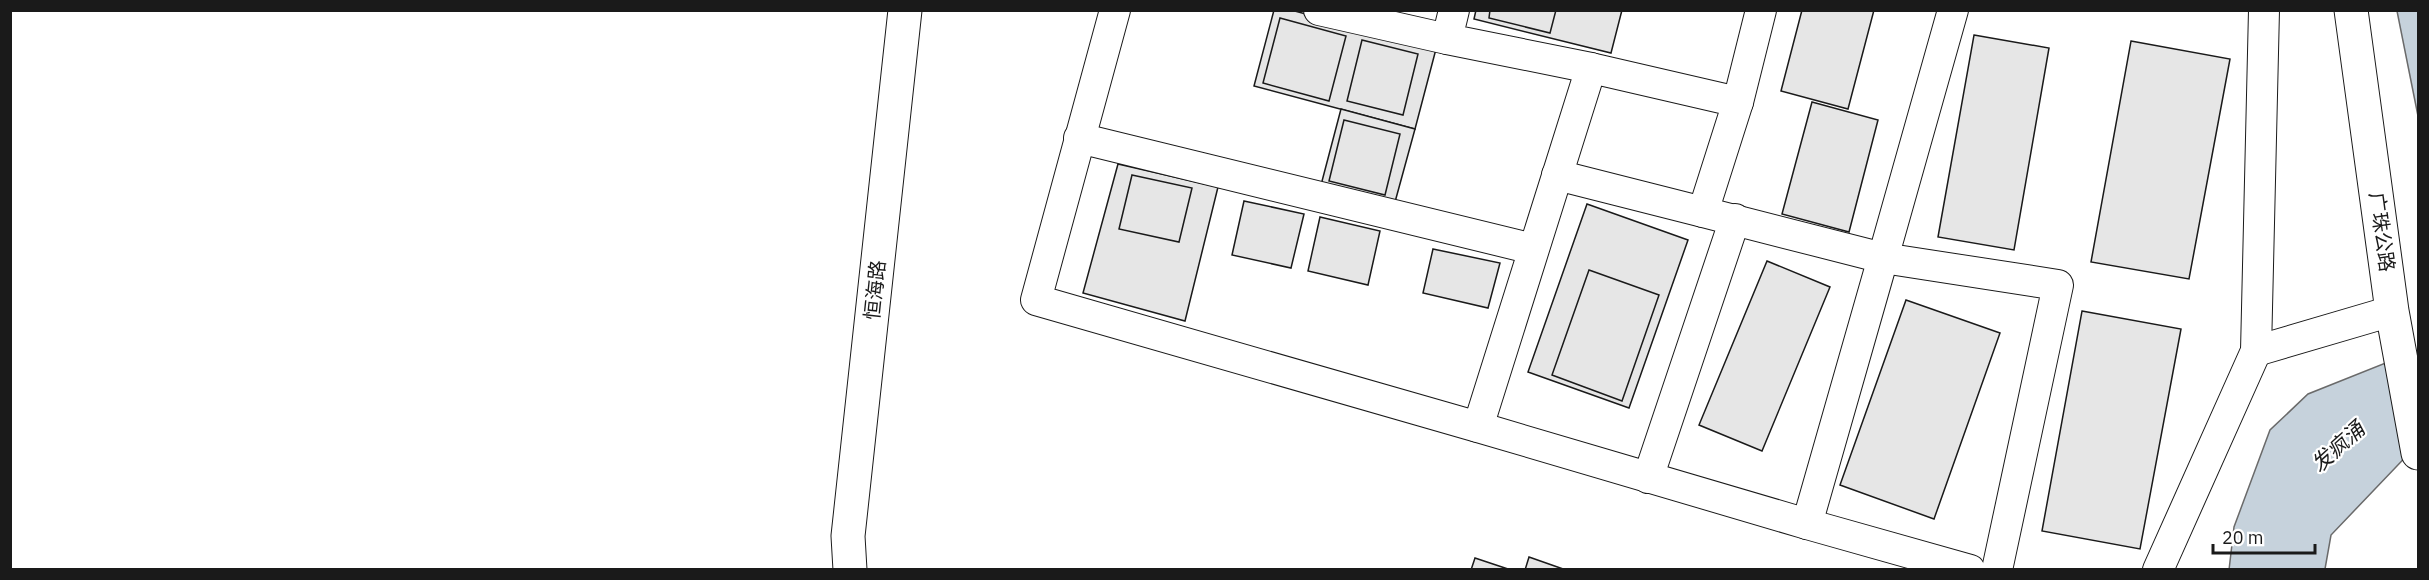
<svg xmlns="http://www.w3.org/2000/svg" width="2429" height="580" viewBox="0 0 2429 580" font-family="'IBM Plex Sans','Noto Sans SC',sans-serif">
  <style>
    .water { fill: #c6d2dc; stroke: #6a6a6a; stroke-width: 1.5 }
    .building { fill: #e6e6e6; stroke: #1a1a1a; stroke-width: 1.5 }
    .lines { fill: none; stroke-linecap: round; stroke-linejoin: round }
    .minor-casing { stroke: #1a1a1a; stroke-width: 32 }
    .tertiary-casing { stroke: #1a1a1a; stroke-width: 35 }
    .secondary-casing { stroke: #1a1a1a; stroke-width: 35 }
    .minor { stroke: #fff; stroke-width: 30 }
    .tertiary { stroke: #fff; stroke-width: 33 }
    .secondary { stroke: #fff; stroke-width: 33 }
    .labels { text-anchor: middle; stroke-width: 4.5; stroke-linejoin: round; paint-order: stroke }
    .street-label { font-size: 20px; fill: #1a1a1a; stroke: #fff }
    .water-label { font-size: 21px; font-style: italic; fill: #1a1a1a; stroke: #fff }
  </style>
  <rect width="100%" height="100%" fill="#fff"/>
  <!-- water -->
  <g class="water">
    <path d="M2397,11H2418V116Z"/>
    <path d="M2418,350V444L2331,535L2325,569L2229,570L2234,527L2270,430L2308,394Z"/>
  </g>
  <!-- building -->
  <g class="building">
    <path d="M1274,10H1291L1436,49L1415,129L1254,86Z"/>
    <path d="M1476,10H1622L1611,53L1474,19Z"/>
    <path d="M1490,10H1556L1550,33L1489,18Z"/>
    <path d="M1802,10H1874L1848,109L1781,91Z"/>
    <path d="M1280,18L1346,36L1329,101L1263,83Z"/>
    <path d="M1974,35L2049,48L2014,250L1938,237Z"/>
    <path d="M1362,40L1418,54L1403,115L1347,101Z"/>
    <path d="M2131,41L2230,59L2189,279L2091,262Z"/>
    <path d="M1812,102L1878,120L1849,232L1782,214Z"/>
    <path d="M1341,109L1415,129L1395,202L1321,185Z"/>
    <path d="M1344,120L1400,134L1385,195L1329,181Z"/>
    <path d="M1118,164L1218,187L1185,321L1083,293Z"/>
    <path d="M1132,175L1192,188L1179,242L1119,229Z"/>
    <path d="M1244,201L1304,214L1291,268L1232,255Z"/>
    <path d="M1587,204L1688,240L1629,408L1528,372Z"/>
    <path d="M1320,217L1380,231L1368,285L1308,271Z"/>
    <path d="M1433,249L1500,263L1488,308L1423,293Z"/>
    <path d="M1767,261L1830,287L1762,451L1699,425Z"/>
    <path d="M1589,270L1659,295L1622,401L1552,375Z"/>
    <path d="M1906,300L2000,333L1934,519L1840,485Z"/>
    <path d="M2082,311L2181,329L2140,549L2042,531Z"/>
    <path d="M1529,557L1566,570H1525Z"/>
    <path d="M1475,558L1511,570H1471Z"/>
  </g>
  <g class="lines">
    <defs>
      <g id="minor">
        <path d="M1115,10L1036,300L1478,427L1807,524L1970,570"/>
        <path d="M1319,10L1447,39"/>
        <path d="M1454,10L1447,39L1591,68"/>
        <path d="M1953,10L1883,258L2058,285L1997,570"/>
        <path d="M1738,102L1761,10"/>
        <path d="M1079,138L1533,249"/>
        <path d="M1557,175L1703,212"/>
        <path d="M2256,351L2392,311"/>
        <path d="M1478,427L1591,68L1738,102L1703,212L1883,258L1807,524"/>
        <path d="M1648,478L1735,219"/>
        <path d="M2158,570L2256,351L2264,10"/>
      </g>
      <path id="tertiary" d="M850,570L848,536L905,10"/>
      <path id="secondary" d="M2351,10L2392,311L2418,453"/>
    </defs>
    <!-- minor casing -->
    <use href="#minor" class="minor-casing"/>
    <!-- tertiary casing -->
    <use href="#tertiary" class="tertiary-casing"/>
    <!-- secondary casing -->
    <use href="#secondary" class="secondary-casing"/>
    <!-- minor -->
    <use href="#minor" class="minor"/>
    <!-- tertiary -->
    <use href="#tertiary" class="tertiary"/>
    <!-- secondary -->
    <use href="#secondary" class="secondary"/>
  </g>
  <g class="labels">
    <!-- street labels -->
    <g class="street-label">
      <text transform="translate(2382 232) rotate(82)" y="7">广珠公路</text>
      <text transform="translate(875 290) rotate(-84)" y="7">恒海路</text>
    </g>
    <!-- water labels -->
    <g class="water-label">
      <text transform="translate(2338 447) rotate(-42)" y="7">发疯涌</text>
    </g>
  </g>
  <!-- border -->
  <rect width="2429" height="580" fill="none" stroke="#1a1a1a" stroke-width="24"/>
  <!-- scale -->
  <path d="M2213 544v9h102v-9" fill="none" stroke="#1a1a1a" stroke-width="3"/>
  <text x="2222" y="544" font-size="18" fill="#1a1a1a" stroke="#ffffff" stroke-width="4.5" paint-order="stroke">20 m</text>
</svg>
